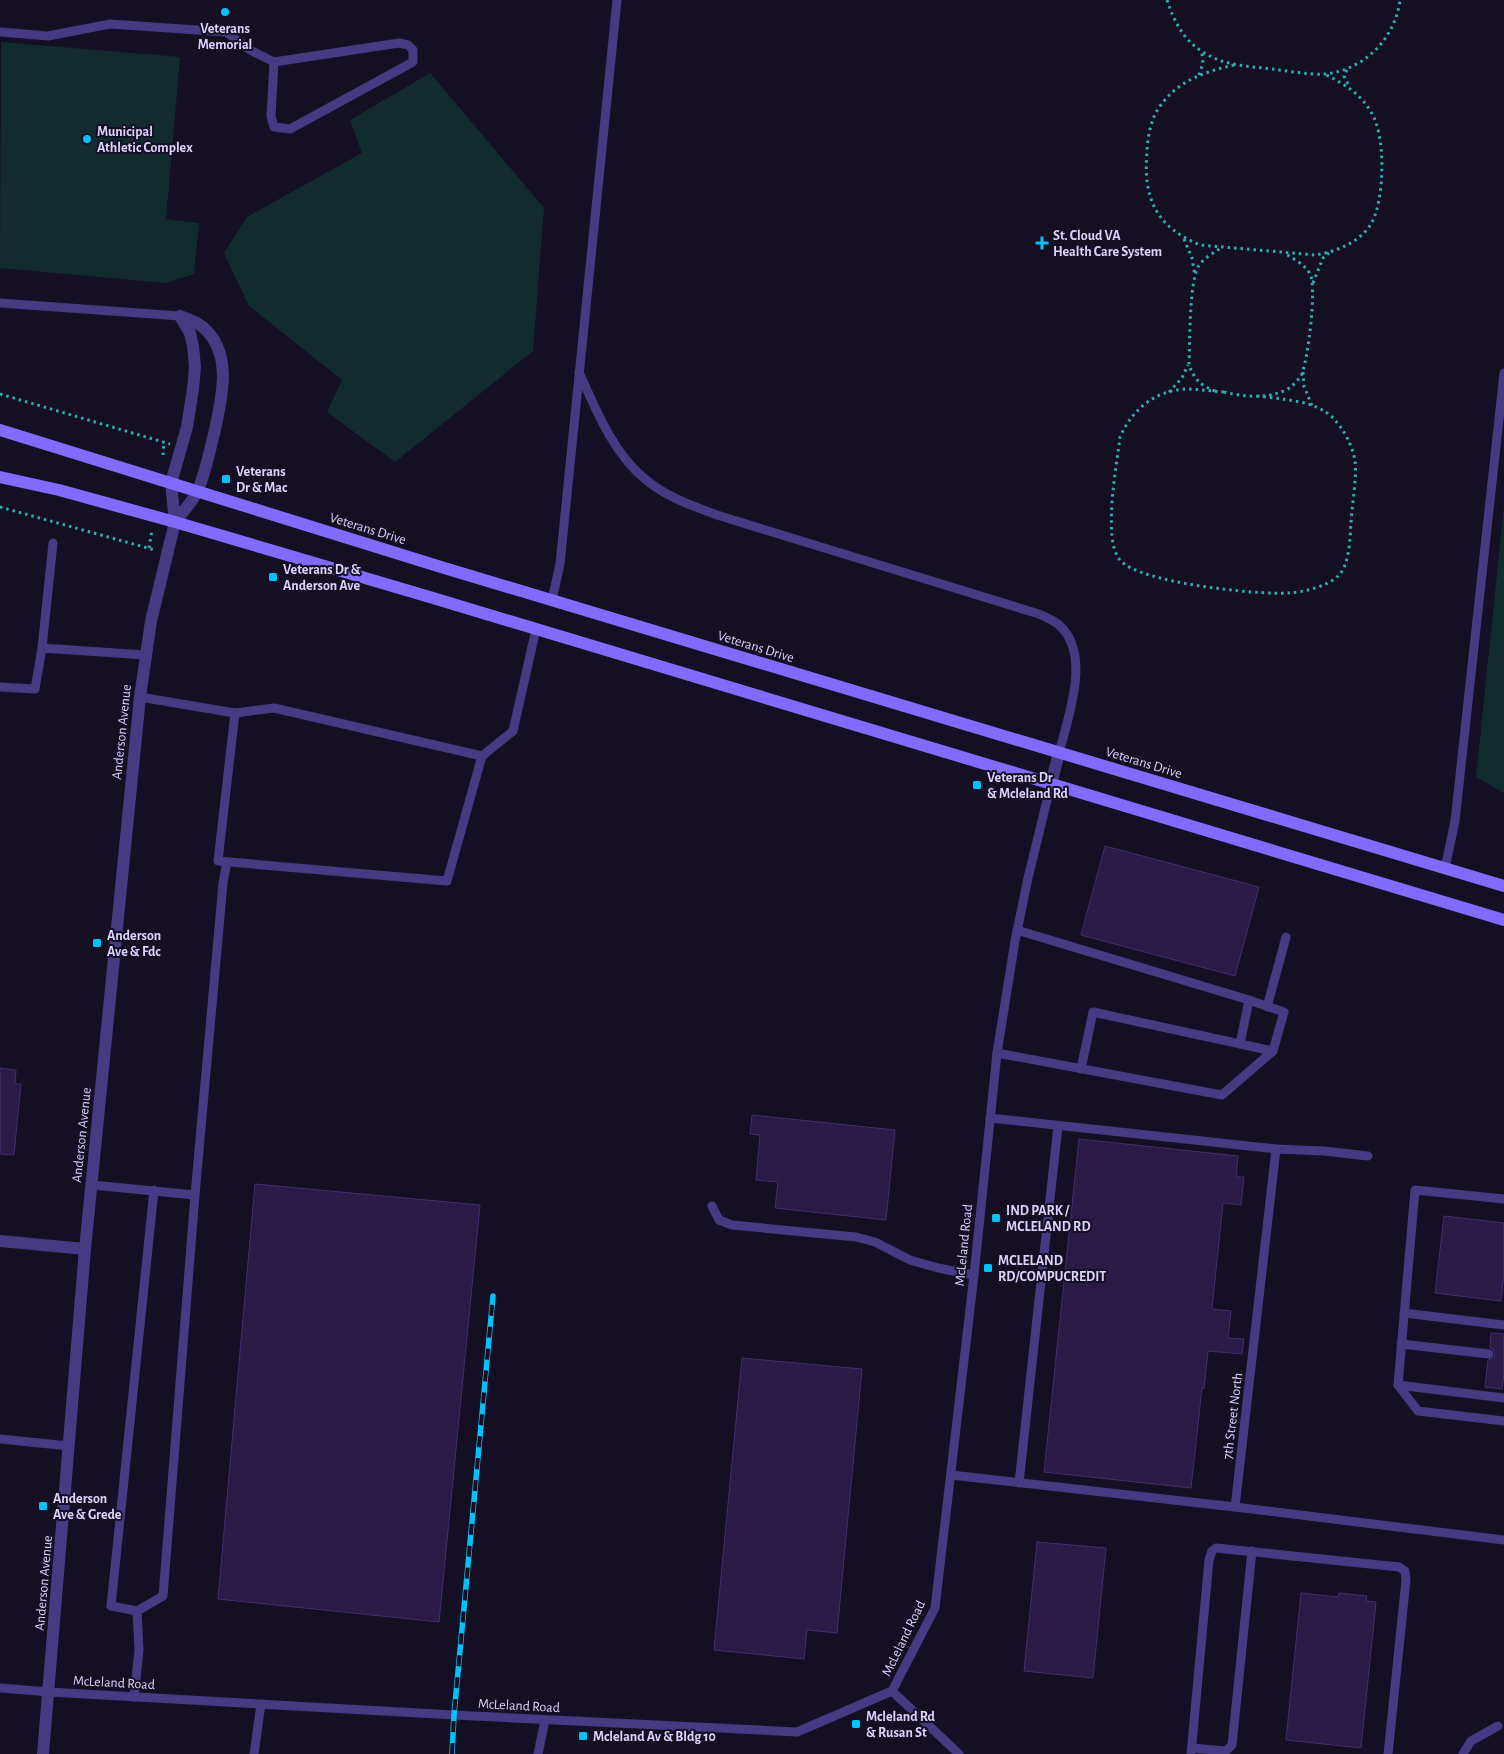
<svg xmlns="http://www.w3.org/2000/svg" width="1504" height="1754" viewBox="0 0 1504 1754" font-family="'Alegreya Sans',sans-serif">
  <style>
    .green { fill: #122c2e }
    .building { fill: #291b45; stroke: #432d71 }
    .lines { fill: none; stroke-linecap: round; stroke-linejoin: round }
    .path { stroke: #30acb5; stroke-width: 3; stroke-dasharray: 2.5 4; stroke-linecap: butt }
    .lane { stroke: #463a83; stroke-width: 9 }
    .street { stroke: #463a83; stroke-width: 12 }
    .secondary { stroke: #816bfe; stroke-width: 12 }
    .rail-casing { stroke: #03c2fb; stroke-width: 5.5 }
    .rail { stroke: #150f24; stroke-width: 4; stroke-dasharray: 11; stroke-linecap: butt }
    .poi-dot { fill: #03c2fb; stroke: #150f24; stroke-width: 2 }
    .labels { text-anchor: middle; stroke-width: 4; stroke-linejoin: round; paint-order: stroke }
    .poi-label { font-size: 14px; font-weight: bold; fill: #ddd3ff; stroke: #150f24; text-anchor: start }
    .street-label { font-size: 14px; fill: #ddd3ff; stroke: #150f24 }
  </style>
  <rect width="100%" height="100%" fill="#150f24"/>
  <!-- green -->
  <g class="green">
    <path d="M1,42L180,57L166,219L199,223L194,274L166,283L0,268Z"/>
    <path d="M430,73L544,208L533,351L395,462L327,412L342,380L249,306L224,253L247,217L362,153L350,120Z"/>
    <path d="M1504,506V793L1476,777Z"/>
  </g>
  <!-- building -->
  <g class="building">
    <path d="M1105,846L1259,887L1235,976L1081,935Z"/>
    <path d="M0,1068L16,1070L15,1084H21L14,1155L0,1154Z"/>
    <path d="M752,1115L895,1130L886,1220L775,1208L778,1182L756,1180L760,1135L750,1134Z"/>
    <path d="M1079,1139L1238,1156L1236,1177H1244L1241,1205L1223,1203L1212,1309L1231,1311L1228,1338L1244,1339L1242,1354L1208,1351L1204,1389L1202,1388L1191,1488L1044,1472Z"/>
    <path d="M255,1184L480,1205L439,1622L218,1599Z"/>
    <path d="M1444,1216L1504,1223V1273L1501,1301L1435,1293Z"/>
    <path d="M1491,1333L1504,1334V1374L1502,1389L1485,1387L1488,1360L1494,1358L1495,1354L1493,1349L1490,1348Z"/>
    <path d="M742,1358L862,1369L837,1633L807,1630L804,1659L714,1650Z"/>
    <path d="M1037,1542L1106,1548L1093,1678L1024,1671Z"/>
    <path d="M1301,1593L1338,1597L1339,1593L1367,1596L1366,1601L1376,1602L1361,1748L1286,1740Z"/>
  </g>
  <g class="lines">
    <!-- path -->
    <g class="path">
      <path d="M1167,0C1174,21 1183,40 1203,52C1224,66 1248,66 1272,69C1289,71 1308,75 1325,74C1364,70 1395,39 1400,0"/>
      <path d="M1234,65C1208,71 1182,79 1164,101C1152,114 1148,133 1147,151C1143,198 1155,226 1200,245L1315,255C1335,252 1359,243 1371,224C1385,200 1386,135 1371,112C1360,93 1343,83 1324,74"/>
      <path d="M1347,70L1344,76L1349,86"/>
      <path d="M1199,75L1203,63L1202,53"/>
      <path d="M1184,239L1192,258L1195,276"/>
      <path d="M1313,283L1323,258L1329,253"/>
      <path d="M1303,372L1304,386L1312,406"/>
      <path d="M1215,391C1200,385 1195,380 1189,365C1190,342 1189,286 1198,267C1203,258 1214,253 1222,247"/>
      <path d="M1169,392L1182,378L1188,365"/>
      <path d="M1224,392C1211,391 1198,389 1185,389C1154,391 1132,410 1120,437C1117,465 1102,539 1120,560C1139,583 1257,595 1288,593C1304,592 1326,587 1338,576C1350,565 1350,537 1351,522C1352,505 1357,478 1355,461C1353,445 1339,419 1324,411C1307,400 1278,399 1258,396"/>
      <path d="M1224,392C1245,397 1271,400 1291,387C1294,384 1299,379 1301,376C1308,362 1317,286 1310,274C1305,265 1294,259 1286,254"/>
      <path d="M0,394L170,444"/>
      <path d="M163,455L164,443"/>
      <path d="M0,507L155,550"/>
      <path d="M149,548L152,530"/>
    </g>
    <!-- lane -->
    <g class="lane">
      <path d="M0,32L48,36L110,24L226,32L250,50L274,62L399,43L408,45L413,50V62L290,129L274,127L271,116L274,62"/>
      <path d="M0,303L180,316"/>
      <path d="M579,372C596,410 613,453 645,479C666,497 693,506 717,515L1039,614C1045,617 1053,620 1059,625C1092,654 1068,717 1059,753"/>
      <path d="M552,600L560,564L617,0"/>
      <path d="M42,648L53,543"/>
      <path d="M0,687L35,689L42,648L145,655"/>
      <path d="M140,697L235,713L218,861L447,881L482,756L513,731L536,629"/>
      <path d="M235,713L274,708L482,756"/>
      <path d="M1445,868L1455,821L1504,373"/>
      <path d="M1267,1007L1286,937"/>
      <path d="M1240,1044L1249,1000"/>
      <path d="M997,1053L1222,1095L1273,1051L1284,1012L1249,1000L1017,930"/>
      <path d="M1081,1069L1093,1012L1273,1051"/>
      <path d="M990,1118L1276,1149"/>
      <path d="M1368,1156L1324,1151L1276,1149L1235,1507L1504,1540"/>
      <path d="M92,1185L195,1195L163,1596L137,1611L111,1606L154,1190"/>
      <path d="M195,1195L223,883L227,862"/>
      <path d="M1504,1199L1415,1190L1398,1385L1504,1398"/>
      <path d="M712,1206L719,1220L732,1225L856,1237L875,1242L910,1260L938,1268L974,1275"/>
      <path d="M1404,1313L1504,1325"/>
      <path d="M1401,1344L1489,1354"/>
      <path d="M1398,1385L1418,1411L1504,1421"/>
      <path d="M0,1439L69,1446"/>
      <path d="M951,1475L1235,1507"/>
      <path d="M1019,1483L1058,1126"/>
      <path d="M0,1688L49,1692L454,1715L797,1732L892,1691L935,1608L974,1275L997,1053L1015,941L1028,878L1051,784"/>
      <path d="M892,1691L959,1754"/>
      <path d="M134,1697L139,1650L137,1611"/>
      <path d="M1192,1748L1226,1751L1232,1745L1252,1551"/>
      <path d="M254,1754L261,1704"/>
      <path d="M538,1754L545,1720"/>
      <path d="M1191,1754L1209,1560L1212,1551L1216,1548L1399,1567L1405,1571L1406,1580L1388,1754"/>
      <path d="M1463,1754L1471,1741L1498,1726"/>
    </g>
    <!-- street -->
    <g class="street">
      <path d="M175,522C183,512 193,501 198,490C205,474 209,453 214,434C221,401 234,355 204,328C198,322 188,319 180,316"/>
      <path d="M1051,784L1059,753"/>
      <path d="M0,1241L85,1249"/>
      <path d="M43,1754L85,1249L140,697L151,621L175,522L171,483L187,427L193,389L195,367L193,346L190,333L180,316"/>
    </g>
    <!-- secondary -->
    <g class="secondary">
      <path d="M0,430L441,567L1504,886"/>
      <path d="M0,477L59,490L175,522L433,598L1504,920"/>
    </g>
    <defs>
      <path id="rail" d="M452,1754L454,1715L493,1296"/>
    </defs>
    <!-- rail casing -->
    <use href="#rail" class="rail-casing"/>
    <!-- rail -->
    <use href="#rail" class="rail"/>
  </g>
  <!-- markers -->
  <g class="poi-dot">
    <circle cx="225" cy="12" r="5"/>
    <circle cx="87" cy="139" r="5"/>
    <path d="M1039.5 235.5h5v5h5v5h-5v5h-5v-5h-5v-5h5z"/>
    <rect x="221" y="474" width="10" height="10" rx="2.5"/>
    <rect x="268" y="572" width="10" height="10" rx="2.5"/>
    <rect x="972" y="780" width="10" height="10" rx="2.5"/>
    <rect x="92" y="938" width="10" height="10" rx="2.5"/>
    <rect x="991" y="1213" width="10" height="10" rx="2.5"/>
    <rect x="983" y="1263" width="10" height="10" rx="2.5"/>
    <rect x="38" y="1501" width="10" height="10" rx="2.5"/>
    <rect x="851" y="1719" width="10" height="10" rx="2.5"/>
    <rect x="578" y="1731" width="10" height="10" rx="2.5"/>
  </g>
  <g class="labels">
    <!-- poi labels -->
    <g class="poi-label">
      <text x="225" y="33" text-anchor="middle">Veterans<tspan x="225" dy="16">Memorial</tspan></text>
      <text x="97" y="136">Municipal<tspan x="97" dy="16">Athletic Complex</tspan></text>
      <text x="1053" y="240">St. Cloud VA<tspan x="1053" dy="16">Health Care System</tspan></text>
      <text x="236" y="476">Veterans<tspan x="236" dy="16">Dr &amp; Mac</tspan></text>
      <text x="283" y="574">Veterans Dr &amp;<tspan x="283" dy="16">Anderson Ave</tspan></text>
      <text x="987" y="782">Veterans Dr<tspan x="987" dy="16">&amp; Mcleland Rd</tspan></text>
      <text x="107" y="940">Anderson<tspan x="107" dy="16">Ave &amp; Fdc</tspan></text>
      <text x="1006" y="1215">IND PARK /<tspan x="1006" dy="16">MCLELAND RD</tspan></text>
      <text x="998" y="1265">MCLELAND<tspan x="998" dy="16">RD/COMPUCREDIT</tspan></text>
      <text x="53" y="1503">Anderson<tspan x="53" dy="16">Ave &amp; Grede</tspan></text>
      <text x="866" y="1721">Mcleland Rd<tspan x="866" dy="16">&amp; Rusan St</tspan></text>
      <text x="593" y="1741">Mcleland Av &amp; Bldg 10</text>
    </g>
    <!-- street labels -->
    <g class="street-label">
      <text transform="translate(368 528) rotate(17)" y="5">Veterans Drive</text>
      <text transform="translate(756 646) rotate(17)" y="5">Veterans Drive</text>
      <text transform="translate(121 732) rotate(-84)" y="5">Anderson Avenue</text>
      <text transform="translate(1144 762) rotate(17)" y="5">Veterans Drive</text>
      <text transform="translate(81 1135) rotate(-84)" y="5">Anderson Avenue</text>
      <text transform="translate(963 1245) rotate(-84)" y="5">McLeland Road</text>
      <text transform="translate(1232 1416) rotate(-83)" y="5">7th Street North</text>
      <text transform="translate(43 1583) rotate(-85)" y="5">Anderson Avenue</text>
      <text transform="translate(903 1638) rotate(-64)" y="5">McLeland Road</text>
      <text transform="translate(114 1682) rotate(3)" y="5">McLeland Road</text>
      <text transform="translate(519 1705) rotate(3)" y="5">McLeland Road</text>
    </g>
  </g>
</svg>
